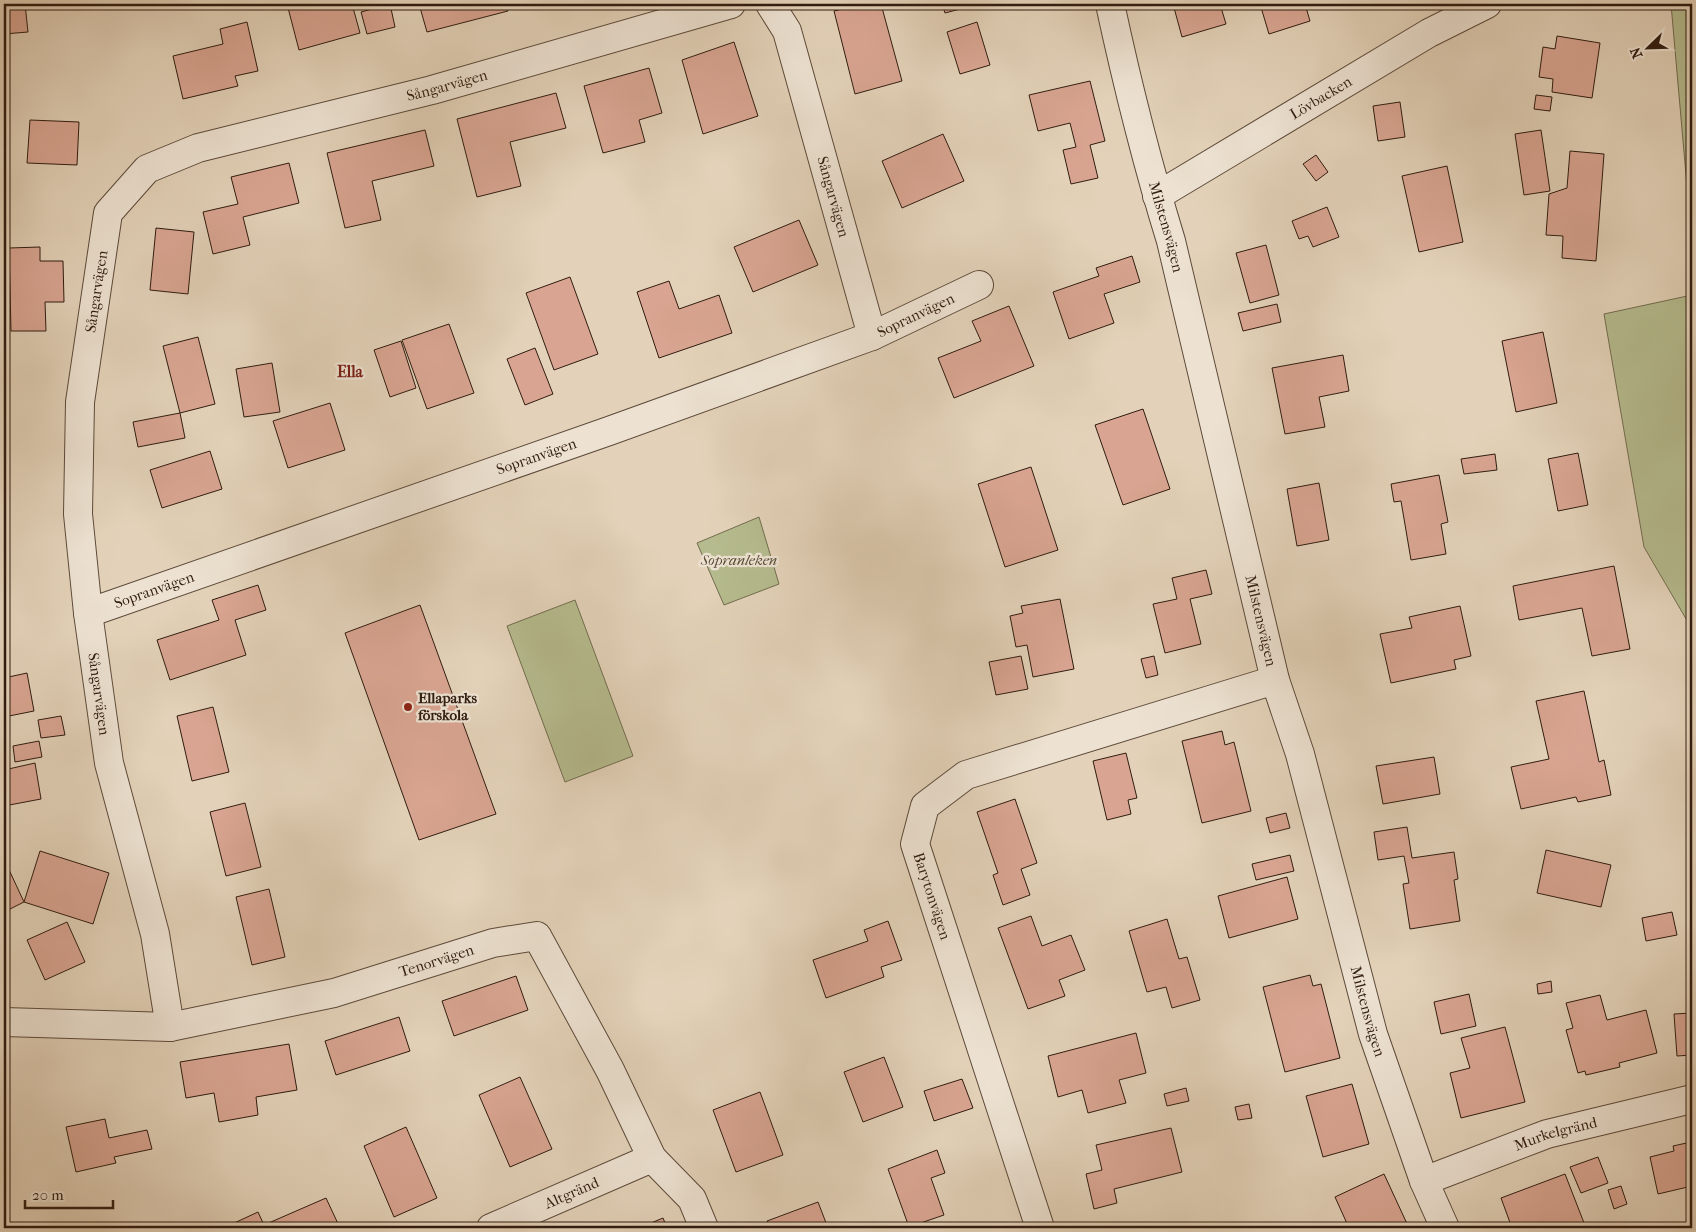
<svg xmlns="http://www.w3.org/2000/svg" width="1696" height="1232" viewBox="0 0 1696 1232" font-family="'IM FELL French Canon',serif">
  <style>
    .green { fill: #b5bb8e; stroke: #726c4f }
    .building { fill: #d9a592; stroke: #301c10 }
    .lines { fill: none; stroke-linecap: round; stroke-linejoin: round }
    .minor-casing { stroke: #5d4a3a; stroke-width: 30 }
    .minor { stroke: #ede2d2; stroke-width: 28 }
    .poi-dot { fill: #8f2418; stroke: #ede2d2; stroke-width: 2 }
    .labels { text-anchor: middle; stroke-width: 4.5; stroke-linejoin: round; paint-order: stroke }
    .street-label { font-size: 15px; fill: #301c10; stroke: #ede2d2 }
    .park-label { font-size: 15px; font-style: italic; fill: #584c36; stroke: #ede2d2 }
    .poi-label { font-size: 15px; font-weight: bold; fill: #301c10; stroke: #ede2d2; text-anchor: start }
    .neighbourhood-label { font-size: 16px; font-weight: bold; fill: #7a1f14; stroke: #ede2d2 }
  </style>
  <rect width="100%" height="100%" fill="#e3d2b9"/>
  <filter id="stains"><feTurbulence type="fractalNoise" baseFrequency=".004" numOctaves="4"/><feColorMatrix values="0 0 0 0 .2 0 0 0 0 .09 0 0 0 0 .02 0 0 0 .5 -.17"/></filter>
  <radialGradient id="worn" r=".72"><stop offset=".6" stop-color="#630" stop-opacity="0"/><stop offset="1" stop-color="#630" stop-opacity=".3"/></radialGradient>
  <!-- green -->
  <g class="green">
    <path d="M1671,4H1692V243Z"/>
    <path d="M1692,295V629L1644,547L1604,314Z"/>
    <path d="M759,517L779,584L724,605L697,543Z"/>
    <path d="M575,600L633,756L565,782L507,626Z"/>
  </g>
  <!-- building -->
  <g class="building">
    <path d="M4,4H25L28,32L4,34Z"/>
    <path d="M287,4H352L360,33L299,50Z"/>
    <path d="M390,4L395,27L367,34L361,12Z"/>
    <path d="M419,4H506L508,11L427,32Z"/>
    <path d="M845,4H881L902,81L855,94L834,11L846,8Z"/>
    <path d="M942,4H979L945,13Z"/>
    <path d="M1173,4H1220L1226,24L1182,37Z"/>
    <path d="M1260,4H1305L1310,21L1269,34Z"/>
    <path d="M247,22L258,71L235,76L238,86L183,99L173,56L223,44L220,29Z"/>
    <path d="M977,22L990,65L960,74L947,32Z"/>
    <path d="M1557,36L1600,43L1592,98L1552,92L1553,79L1539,77L1543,47L1555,49Z"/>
    <path d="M734,42L758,116L703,134L682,60Z"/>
    <path d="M649,68L662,113L639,120L645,142L603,153L584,86Z"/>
    <path d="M1090,81L1105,141L1090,145L1098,178L1071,184L1063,150L1076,147L1070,123L1038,131L1029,95Z"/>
    <path d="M556,93L566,128L510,142L521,186L477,197L457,119Z"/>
    <path d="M1536,95L1552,97L1550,111L1534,109Z"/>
    <path d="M1400,102L1405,137L1378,141L1373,106Z"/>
    <path d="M30,120L79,122L77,165L27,163Z"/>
    <path d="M425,130L434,166L372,181L381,220L345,228L327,153Z"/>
    <path d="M1541,130L1550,191L1524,195L1515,134Z"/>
    <path d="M943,134L964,181L902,208L882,161Z"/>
    <path d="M1570,151L1604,154L1596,261L1562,258L1563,236L1546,235L1549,194L1567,188Z"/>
    <path d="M1316,155L1328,172L1316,181L1303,164Z"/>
    <path d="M289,163L299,203L243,217L250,245L213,254L203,212L238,204L231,177Z"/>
    <path d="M1447,166L1463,242L1419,252L1402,176Z"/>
    <path d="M1327,207L1339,237L1313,247L1308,236L1299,239L1292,221Z"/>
    <path d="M799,220L818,265L753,292L734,247Z"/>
    <path d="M156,228L194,232L188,294L150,290Z"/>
    <path d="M1266,245L1279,295L1250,303L1236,253Z"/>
    <path d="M40,247V261H63L64,302H45L46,331H11L9,248Z"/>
    <path d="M1132,256L1140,282L1104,294L1114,323L1069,339L1053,292L1099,276L1096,268Z"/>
    <path d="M570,277L598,354L554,370L526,293Z"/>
    <path d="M669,281L679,309L719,295L732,333L659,358L637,292Z"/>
    <path d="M1277,304L1281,322L1243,331L1238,313Z"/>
    <path d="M1009,306L1034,366L954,398L938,358L981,341L972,321Z"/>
    <path d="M449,324L474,393L427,409L402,340Z"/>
    <path d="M1543,332L1557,403L1516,412L1502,341Z"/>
    <path d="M198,337L215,404L180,413L163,346Z"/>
    <path d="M401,341L416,388L390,397L374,350Z"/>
    <path d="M535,348L553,394L525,405L507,359Z"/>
    <path d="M1343,355L1349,391L1319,397L1325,427L1285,434L1272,368Z"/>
    <path d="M272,363L280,412L244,417L236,369Z"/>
    <path d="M330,403L345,450L288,468L273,421Z"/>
    <path d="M1143,409L1170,489L1123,505L1095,425Z"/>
    <path d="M180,413L185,438L138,447L133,422Z"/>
    <path d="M210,451L222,489L162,508L150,470Z"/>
    <path d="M1578,453L1588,505L1558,511L1548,459Z"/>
    <path d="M1495,454L1497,470L1464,474L1461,459Z"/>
    <path d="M1031,467L1058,550L1005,567L978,484Z"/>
    <path d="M1439,475L1448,522L1441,524L1446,554L1411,560L1401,501L1394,502L1391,484Z"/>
    <path d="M1319,483L1329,540L1297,546L1287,489Z"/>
    <path d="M4,493L6,522H4Z"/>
    <path d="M4,554H7L9,582H4Z"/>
    <path d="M1614,566L1630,649L1592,656L1582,608L1519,620L1513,586Z"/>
    <path d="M1206,570L1212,594L1190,599L1201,644L1165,653L1153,604L1177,599L1172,578Z"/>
    <path d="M258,585L266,610L235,620L246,655L170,680L157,640L219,620L212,600Z"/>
    <path d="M1060,599L1074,669L1033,677L1027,645L1016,647L1010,616L1023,613L1021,606Z"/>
    <path d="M420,605L496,814L419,840L345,633Z"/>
    <path d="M1460,606L1471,656L1454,660L1456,669L1391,683L1380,634L1412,628L1409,617Z"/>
    <path d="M1021,656L1028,689L996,695L989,662Z"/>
    <path d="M1154,656L1158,675L1146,678L1141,659Z"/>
    <path d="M27,673L34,711L4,717V678Z"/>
    <path d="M1584,691L1599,762L1604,760L1611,795L1578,802L1576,797L1521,809L1511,767L1549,759L1536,701Z"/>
    <path d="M213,707L229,772L192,781L177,716Z"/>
    <path d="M61,716L65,735L41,738L38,720Z"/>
    <path d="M1222,731L1225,745L1234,742L1251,811L1202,823L1182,741Z"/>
    <path d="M39,741L42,757L15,762L13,746Z"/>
    <path d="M1126,753L1137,798L1128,800L1131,814L1107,820L1093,761Z"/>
    <path d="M1434,757L1440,794L1383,804L1376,766Z"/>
    <path d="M35,763L41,799L4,806V770Z"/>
    <path d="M1015,799L1037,863L1021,869L1030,895L1003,905L993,875L998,873L977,812Z"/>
    <path d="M245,803L261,867L226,876L210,812Z"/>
    <path d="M1286,813L1290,828L1270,833L1266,818Z"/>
    <path d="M1407,827L1412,858L1454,852L1458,879L1454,880L1460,921L1410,929L1403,884L1409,883L1404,856L1378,860L1374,832Z"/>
    <path d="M1546,850L1611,865L1601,907L1537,893Z"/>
    <path d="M40,851L109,873L93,924L24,902Z"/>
    <path d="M1290,855L1294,871L1256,880L1252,864Z"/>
    <path d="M4,859L24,902L4,912Z"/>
    <path d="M1287,877L1298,919L1229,938L1218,896Z"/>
    <path d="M269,889L285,957L252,965L236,897Z"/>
    <path d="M1672,912L1677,935L1646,941L1642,918Z"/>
    <path d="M1031,916L1042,946L1071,935L1085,970L1059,980L1065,996L1028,1009L998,928Z"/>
    <path d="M1167,919L1179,959L1187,957L1200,1000L1172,1008L1166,987L1147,992L1129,931Z"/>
    <path d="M888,921L902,960L881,967L884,977L826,998L813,960L868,941L864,930Z"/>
    <path d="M67,922L85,962L45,980L27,940Z"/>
    <path d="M1310,975L1313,986L1321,984L1340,1058L1285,1072L1263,987Z"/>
    <path d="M516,976L528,1010L454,1036L442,1001Z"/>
    <path d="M1551,981L1552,992L1538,994L1537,984Z"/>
    <path d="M1469,994L1476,1026L1441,1034L1434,1002Z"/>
    <path d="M1600,995L1607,1020L1646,1010L1657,1053L1619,1063L1620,1067L1586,1075L1585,1071L1578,1073L1566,1030L1573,1028L1566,1003Z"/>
    <path d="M1692,1013V1055L1677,1056L1674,1014Z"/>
    <path d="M399,1017L410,1051L336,1075L325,1041Z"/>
    <path d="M1505,1027L1525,1102L1461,1118L1450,1073L1470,1068L1461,1038Z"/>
    <path d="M1136,1033L1146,1073L1119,1080L1126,1103L1088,1113L1082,1090L1058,1097L1048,1056Z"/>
    <path d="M289,1044L297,1090L256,1097L258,1115L219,1122L214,1093L186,1098L180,1062Z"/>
    <path d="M884,1057L903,1107L863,1122L844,1072Z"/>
    <path d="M520,1077L552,1149L510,1167L479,1095Z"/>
    <path d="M962,1079L973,1108L934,1121L924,1091Z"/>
    <path d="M1352,1084L1369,1144L1323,1157L1306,1096Z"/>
    <path d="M1186,1088L1189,1101L1167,1106L1164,1094Z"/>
    <path d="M760,1092L783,1155L736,1172L713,1110Z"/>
    <path d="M1249,1104L1252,1118L1238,1120L1235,1107Z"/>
    <path d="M105,1119L109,1138L147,1130L152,1149L114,1157L116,1163L76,1172L66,1127Z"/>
    <path d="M406,1127L437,1198L394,1217L364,1146Z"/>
    <path d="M1171,1128L1182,1172L1114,1189L1117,1203L1094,1209L1086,1174L1102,1170L1096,1145Z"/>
    <path d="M1691,1138H1692V1186L1658,1194L1650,1157L1674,1151L1673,1146L1691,1142Z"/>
    <path d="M937,1150L945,1173L931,1178L944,1215L909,1227L888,1169Z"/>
    <path d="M1598,1157L1608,1183L1581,1193L1570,1167Z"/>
    <path d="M1384,1174L1409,1228H1349L1335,1197Z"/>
    <path d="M1565,1174L1586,1228H1512L1501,1198Z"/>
    <path d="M1621,1186L1627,1204L1614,1209L1608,1190Z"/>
    <path d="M326,1198L340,1228H231L230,1225L258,1212L264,1225Z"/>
    <path d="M818,1202L828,1228H770L767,1221Z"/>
    <path d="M663,1218L667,1228H639Z"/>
  </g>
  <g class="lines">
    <defs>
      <g id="minor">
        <path id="s1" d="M770,4L787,31L872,336"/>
        <path id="s2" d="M1110,4C1127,83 1147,163 1171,241L1275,680L1300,754L1373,1034L1424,1181L1445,1228"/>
        <path id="s3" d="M1157,196L1429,33L1487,4"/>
        <path id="s4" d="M88,613L609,431L872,336L979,285"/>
        <path id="s5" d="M4,1022L170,1027L334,993L493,943L537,936L610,1070L652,1158L692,1199L704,1228"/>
        <path id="s6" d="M170,1027L155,934L109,763L88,613L78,514L80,402L108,213L147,169L198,148L432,90L731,4"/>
        <path id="s7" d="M1424,1181L1547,1134L1692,1099"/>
        <path id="s8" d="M491,1228L652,1158"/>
        <path d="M1040,1228L915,844L925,806L966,775L1275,680"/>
      </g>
    </defs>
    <!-- minor casing -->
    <use href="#minor" class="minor-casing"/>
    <!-- minor -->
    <use href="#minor" class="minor"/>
  </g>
  <!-- markers -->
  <circle class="poi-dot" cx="408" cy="707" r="5"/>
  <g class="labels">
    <!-- street labels -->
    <g class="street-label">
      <text dy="5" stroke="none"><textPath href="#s6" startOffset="1196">Sångarvägen</textPath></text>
      <text dy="5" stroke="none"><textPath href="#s3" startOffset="191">Lövbacken</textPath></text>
      <text dy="5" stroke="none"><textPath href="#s1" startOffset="204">Sångarvägen</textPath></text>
      <text dy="5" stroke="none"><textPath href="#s2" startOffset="230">Milstensvägen</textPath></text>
      <text dy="5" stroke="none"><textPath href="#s6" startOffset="746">Sångarvägen</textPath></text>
      <text dy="5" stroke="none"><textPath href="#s4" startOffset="880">Sopranvägen</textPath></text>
      <text dy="5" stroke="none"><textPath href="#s4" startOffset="475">Sopranvägen</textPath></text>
      <text dy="5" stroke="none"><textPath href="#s4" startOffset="70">Sopranvägen</textPath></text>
      <text dy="5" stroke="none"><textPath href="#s2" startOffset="635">Milstensvägen</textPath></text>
      <text transform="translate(99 694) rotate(82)" y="5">Sångarvägen</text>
      <text transform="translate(932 896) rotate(72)" y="5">Barytonvägen</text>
      <text dy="5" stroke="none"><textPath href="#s5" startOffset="441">Tenorvägen</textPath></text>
      <text dy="5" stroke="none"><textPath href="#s2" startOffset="1040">Milstensvägen</textPath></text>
      <text dy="5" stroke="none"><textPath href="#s7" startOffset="140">Murkelgränd</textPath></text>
      <text dy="5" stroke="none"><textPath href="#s8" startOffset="88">Altgränd</textPath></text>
    </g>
    <!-- park labels -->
    <g class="park-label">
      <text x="739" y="565">Sopranleken</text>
    </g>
    <!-- poi labels -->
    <g class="poi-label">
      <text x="418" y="703">Ellaparks<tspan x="418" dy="17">förskola</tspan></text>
    </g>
    <!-- neighbourhood labels -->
    <g class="neighbourhood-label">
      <text x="350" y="377">Ella</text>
    </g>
  </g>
  <!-- margin -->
  <rect width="1696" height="1232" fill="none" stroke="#e3d2b9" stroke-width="20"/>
  <rect x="5" y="5" width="1686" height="1222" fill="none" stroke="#301c10" stroke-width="2.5"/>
  <rect x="10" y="10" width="1676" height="1212" fill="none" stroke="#301c10"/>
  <!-- north arrow -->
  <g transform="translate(1648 48) rotate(247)" stroke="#ede2d2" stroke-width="4" paint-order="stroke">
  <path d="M0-4L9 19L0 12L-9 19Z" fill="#301c10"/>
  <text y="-8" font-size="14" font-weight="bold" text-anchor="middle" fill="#301c10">N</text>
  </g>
  <!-- scale -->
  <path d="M25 1200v8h88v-8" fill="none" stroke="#301c10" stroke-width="2.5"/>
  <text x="32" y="1200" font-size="15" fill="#301c10" stroke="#ede2d2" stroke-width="4" paint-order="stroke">20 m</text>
  <rect width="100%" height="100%" filter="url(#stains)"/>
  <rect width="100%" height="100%" fill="url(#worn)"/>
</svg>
